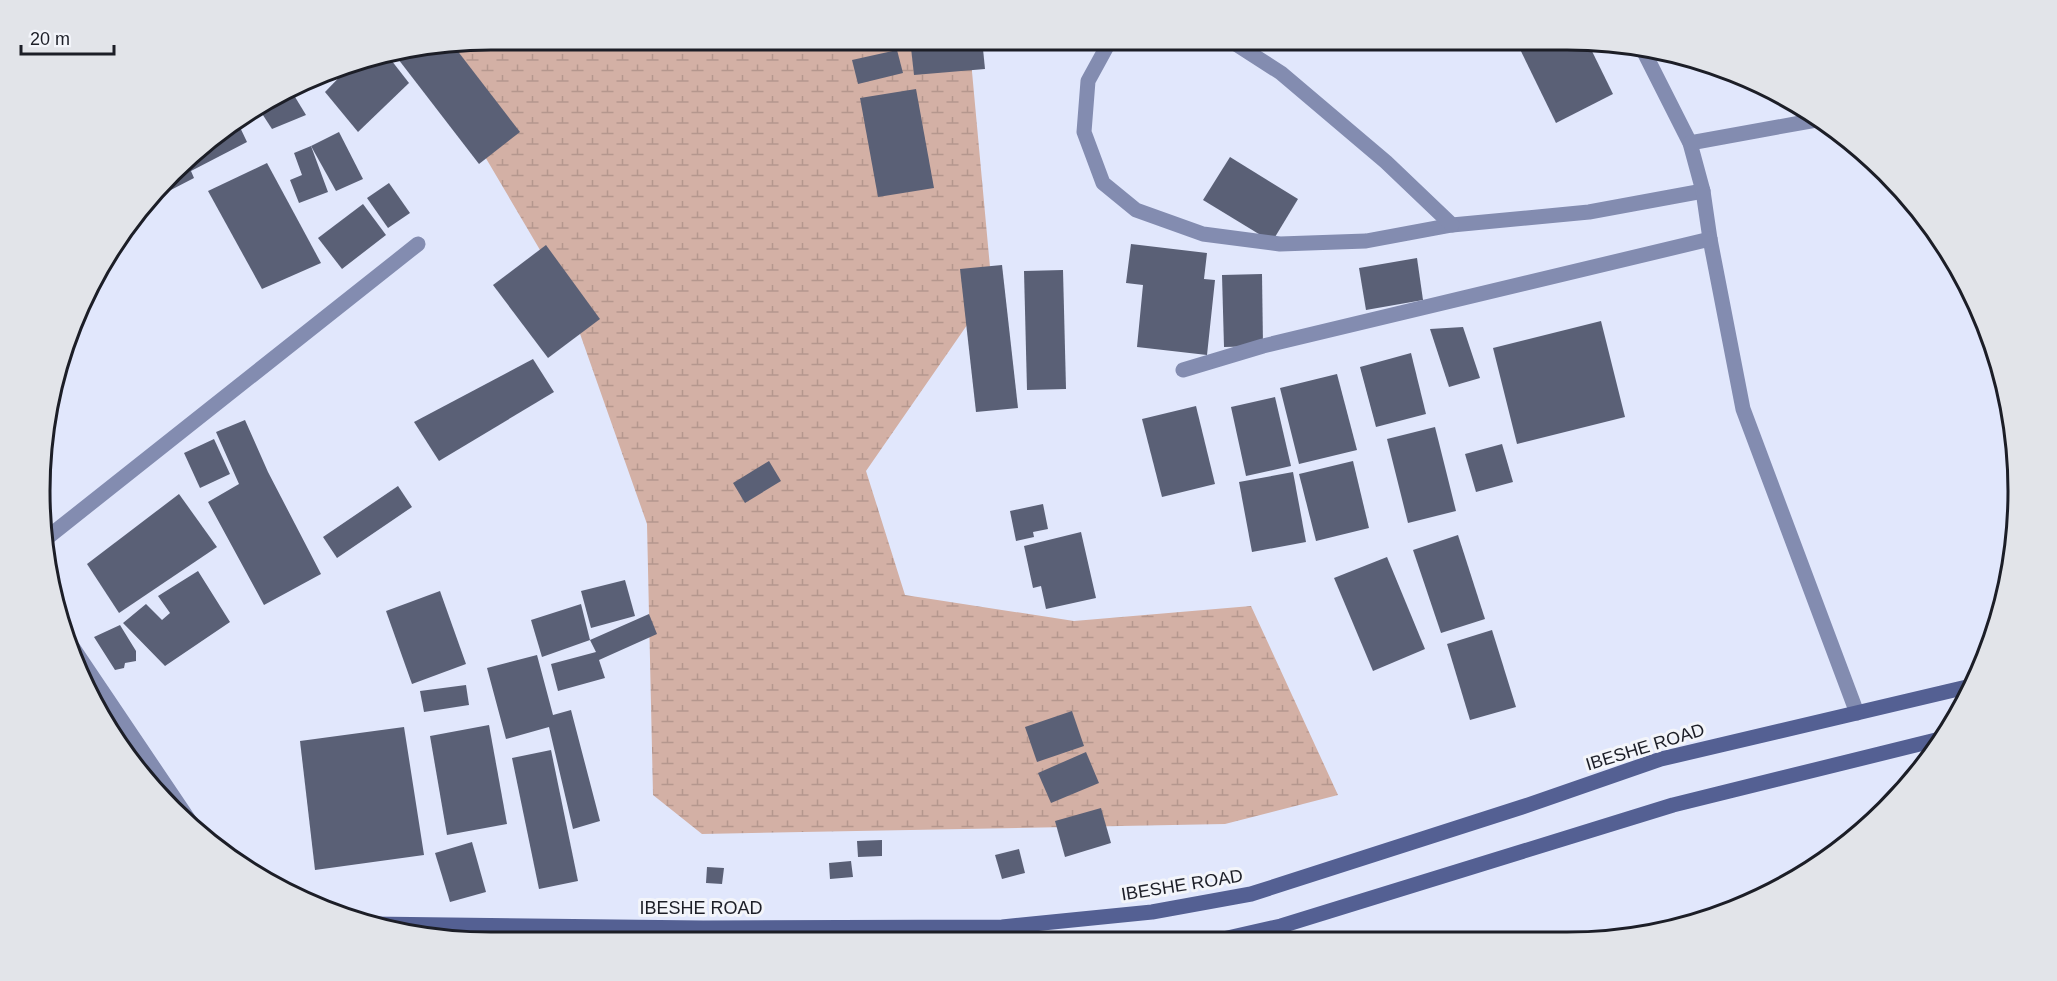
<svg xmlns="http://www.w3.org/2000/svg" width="2057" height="981" viewBox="0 0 2057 981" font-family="Arial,sans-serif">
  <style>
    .wetland { fill: url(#wetland-marsh) }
    .building { fill: #5a6076 }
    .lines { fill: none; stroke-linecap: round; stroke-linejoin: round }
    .street { stroke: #838cb0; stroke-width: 15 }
    .secondary { stroke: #546093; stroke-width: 15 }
    .labels { text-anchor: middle; stroke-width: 6; stroke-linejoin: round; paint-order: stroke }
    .street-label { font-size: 18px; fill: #1c1e27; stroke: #f3f5fa }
    .rim { fill: none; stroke: #1c1e27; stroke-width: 3 }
  </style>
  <defs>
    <pattern id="wetland-marsh" width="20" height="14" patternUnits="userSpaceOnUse" patternTransform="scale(1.5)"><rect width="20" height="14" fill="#d3b0a5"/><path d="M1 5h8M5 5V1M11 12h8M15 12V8" fill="none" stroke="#b5978e"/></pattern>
  </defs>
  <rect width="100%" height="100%" fill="#e1e7fc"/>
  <!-- wetland -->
  <path class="wetland" d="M491,39H969L992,289L866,471L905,595L1074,621L1251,606L1338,795L1225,824L702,834L653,795L647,524L566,294L422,50Z"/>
  <!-- building -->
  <g class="building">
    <path d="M910,39H982L985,69L914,75Z"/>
    <path d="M1515,39H1567L1587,41L1613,94L1556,123Z"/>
    <path d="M453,45L520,132L479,164L395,55Z"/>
    <path d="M897,50L903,73L858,84L852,60Z"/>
    <path d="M388,56L409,83L358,132L325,92L355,61Z"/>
    <path d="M326,74L311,87L307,83Z"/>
    <path d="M916,89L934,188L878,197L860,98Z"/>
    <path d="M292,92L306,115L272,129L259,109Z"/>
    <path d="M237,121L247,142L191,171L194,178L165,193L163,189L215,133Z"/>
    <path d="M339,132L363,179L336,191L311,146Z"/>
    <path d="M311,146L328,192L299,203L290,180L302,175L294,153Z"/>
    <path d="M1230,157L1298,199L1272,242L1203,200Z"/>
    <path d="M267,163L321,263L262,289L208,191Z"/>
    <path d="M389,183L410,213L388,228L367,198Z"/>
    <path d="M363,204L386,235L342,269L318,238Z"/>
    <path d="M1131,244L1207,253L1204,279L1215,280L1207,355L1137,347L1143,285L1126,283Z"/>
    <path d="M546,245L600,319L548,358L493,285Z"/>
    <path d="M1417,258L1423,300L1366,310L1359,268Z"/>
    <path d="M1002,265L1018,408L976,412L960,269Z"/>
    <path d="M1063,270L1066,389L1027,390L1024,271Z"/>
    <path d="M1262,274L1263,346L1224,347L1222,275Z"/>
    <path d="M1601,321L1625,417L1517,444L1493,348Z"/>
    <path d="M1463,327L1480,378L1449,387L1430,329Z"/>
    <path d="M1411,353L1426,414L1376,427L1360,367Z"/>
    <path d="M533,359L554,392L439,461L414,422Z"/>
    <path d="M1337,374L1357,450L1299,464L1280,388Z"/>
    <path d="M1275,397L1291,466L1246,476L1231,407Z"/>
    <path d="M1196,406L1215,484L1162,497L1142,419Z"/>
    <path d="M245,420L268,472L321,574L264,605L208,502L239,484L216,432Z"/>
    <path d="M1435,427L1456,511L1408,523L1387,439Z"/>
    <path d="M214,439L230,474L200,488L184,453Z"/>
    <path d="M1502,444L1513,482L1476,492L1465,454Z"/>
    <path d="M769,461L781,481L745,503L733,483Z"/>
    <path d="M1353,461L1369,528L1316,541L1299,474Z"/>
    <path d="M1293,472L1306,542L1252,552L1239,482Z"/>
    <path d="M398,486L412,507L337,558L323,537Z"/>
    <path d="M179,494L217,547L119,613L87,564Z"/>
    <path d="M1043,504L1048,529L1033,532L1034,537L1016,541L1010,511Z"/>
    <path d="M1081,532L1096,598L1046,609L1041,586L1033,588L1024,546Z"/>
    <path d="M1458,535L1485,619L1441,633L1413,550Z"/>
    <path d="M1387,557L1425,649L1373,671L1334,578Z"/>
    <path d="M198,571L230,622L165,666L123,623L146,604L162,620L170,613L158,596Z"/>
    <path d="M625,580L635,616L591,628L581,591Z"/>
    <path d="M440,591L466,664L412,684L386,611Z"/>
    <path d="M581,604L590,640L542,657L531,620Z"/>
    <path d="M649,614L657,634L599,660L605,678L558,691L551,664L596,652L590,640Z"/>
    <path d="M120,625L136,651V661L125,663L124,668L115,670L94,637Z"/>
    <path d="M1492,630L1516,707L1470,720L1447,644Z"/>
    <path d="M537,655L553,715L571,710L600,821L573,829L549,727L506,739L487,668Z"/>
    <path d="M466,685L469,705L424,712L420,691Z"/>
    <path d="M1072,711L1084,746L1037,762L1025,727Z"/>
    <path d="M489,725L507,824L447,835L430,736Z"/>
    <path d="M404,727L424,855L315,870L300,741Z"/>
    <path d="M551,750L578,881L539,889L512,758Z"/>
    <path d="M1086,752L1099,783L1051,803L1038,773Z"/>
    <path d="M1101,808L1111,843L1065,857L1055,821Z"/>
    <path d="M882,840V856L858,857L857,841Z"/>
    <path d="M472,842L486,892L450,902L435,853Z"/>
    <path d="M1019,849L1025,873L1002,879L995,855Z"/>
    <path d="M851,861L853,877L830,879L829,863Z"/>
    <path d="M707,867L724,868L722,884L706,883Z"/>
  </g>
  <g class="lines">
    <!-- street -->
    <g class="street">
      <path d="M1111,39L1088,81L1084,132L1103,183L1136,210L1203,234L1280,244L1366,241L1452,225L1589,212L1703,191"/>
      <path d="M1228,39L1281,73L1386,162L1452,225"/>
      <path d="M1641,46L1690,143L1703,191L1710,239L1743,409L1857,713"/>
      <path d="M1690,143L1822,119"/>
      <path d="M1183,370L1263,346L1710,239"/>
      <path d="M43,541L418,244"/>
      <path d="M73,648L197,832"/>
    </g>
    <!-- secondary -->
    <g class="secondary">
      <path d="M371,924L703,928L1002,927L1152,912L1251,894L1522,807L1661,759L1971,686"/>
      <path d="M1223,939L1281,926L1673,805L1940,739"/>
    </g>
  </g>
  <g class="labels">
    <!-- street labels -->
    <g class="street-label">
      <text transform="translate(1645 747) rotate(-17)" y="6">IBESHE ROAD</text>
      <text transform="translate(1182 885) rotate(-9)" y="6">IBESHE ROAD</text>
      <text x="701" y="914">IBESHE ROAD</text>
    </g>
  </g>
  <!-- crop -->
  <path d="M0 0H2057V981H0ZM491 50H1567A441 441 0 0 1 2008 491V491A441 441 0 0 1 1567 932H491A441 441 0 0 1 50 491V491A441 441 0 0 1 491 50Z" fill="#e2e4e9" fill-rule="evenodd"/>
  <path class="rim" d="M491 50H1567A441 441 0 0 1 2008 491V491A441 441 0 0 1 1567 932H491A441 441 0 0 1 50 491V491A441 441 0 0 1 491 50Z"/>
  <!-- scale -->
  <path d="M21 45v9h93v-9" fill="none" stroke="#1c1e27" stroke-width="3"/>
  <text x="30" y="45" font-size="18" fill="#1c1e27" stroke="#f3f5fa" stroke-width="4.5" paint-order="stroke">20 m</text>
</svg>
